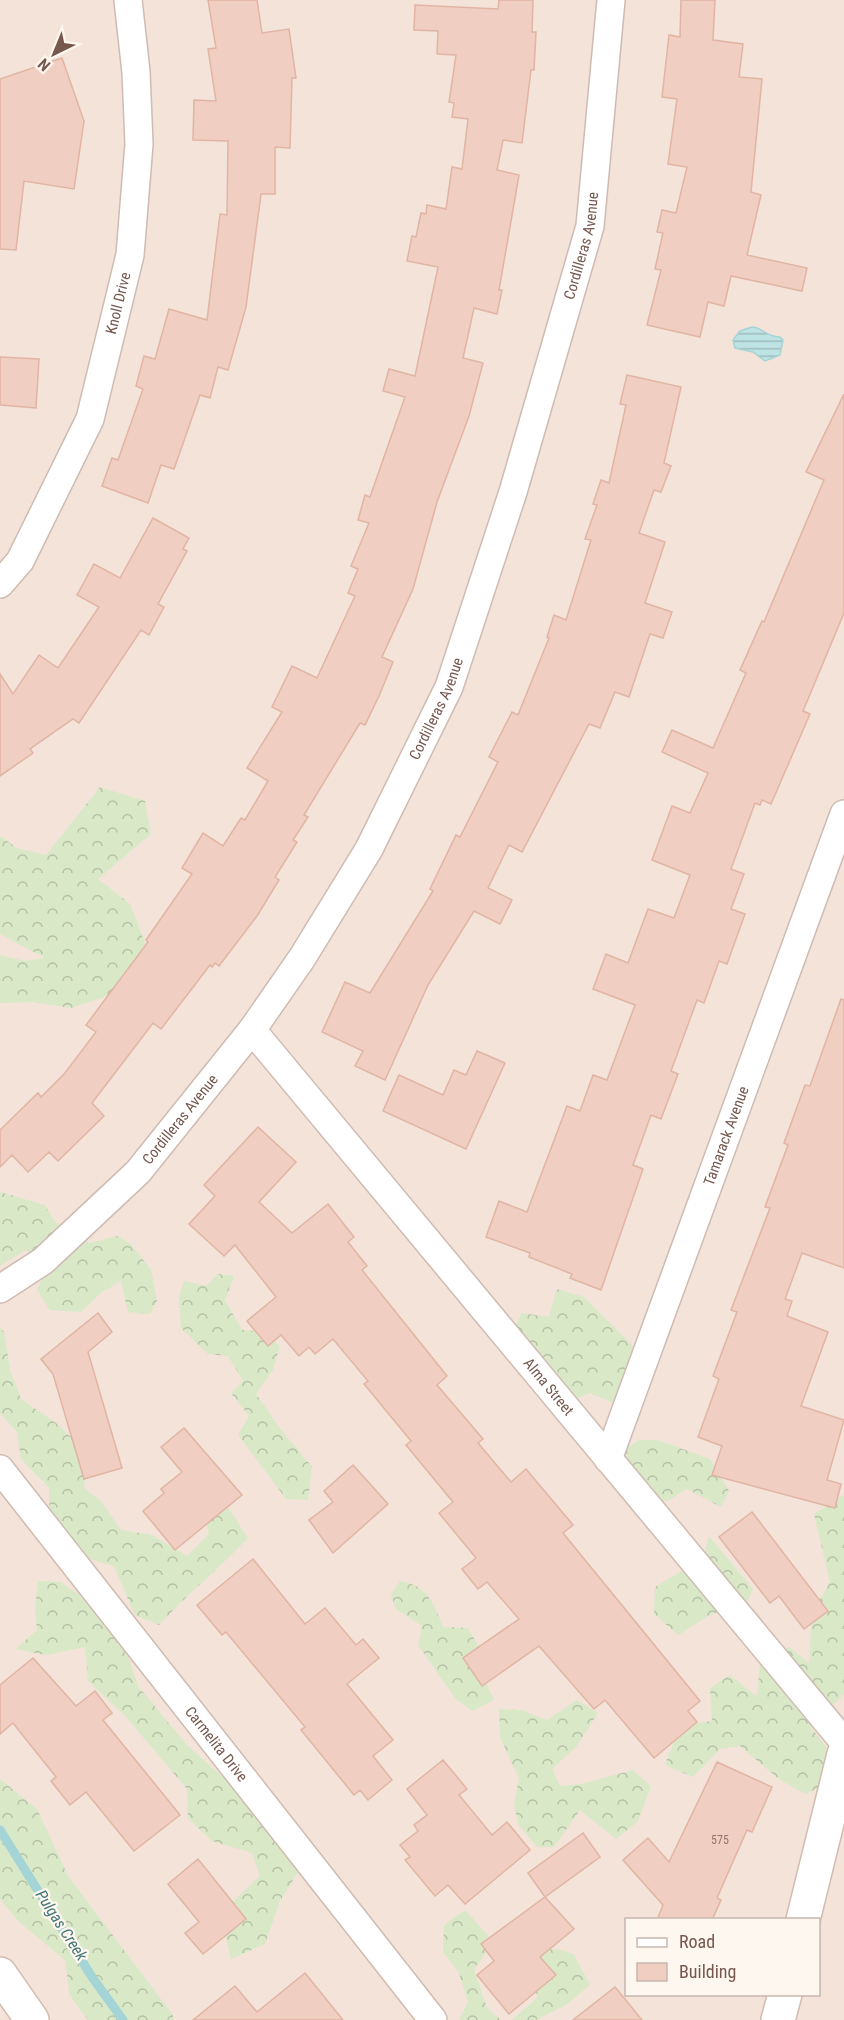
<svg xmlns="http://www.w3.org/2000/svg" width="844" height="2020" viewBox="0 0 844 2020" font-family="'Roboto Condensed',sans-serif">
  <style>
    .residential { fill: #f3e3d8; fill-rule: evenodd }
    .forest { fill: url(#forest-crowns) }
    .water { fill: url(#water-rules); stroke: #a5d4d6; stroke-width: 1.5 }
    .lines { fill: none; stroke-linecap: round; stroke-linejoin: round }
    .stream { stroke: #a5d4d6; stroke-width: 9 }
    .building { fill: #f0cfc2; stroke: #e1b4a3; stroke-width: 1.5 }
    .street-casing { stroke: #cfbbb2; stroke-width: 30 }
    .secondary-casing { stroke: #d2bbb0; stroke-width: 36 }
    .street { stroke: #fff; stroke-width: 27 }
    .secondary { stroke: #fff; stroke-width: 33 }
    .labels { text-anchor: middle; stroke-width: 4.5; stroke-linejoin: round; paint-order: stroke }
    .number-label { font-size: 12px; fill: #94756b }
    .street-label { font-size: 15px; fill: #75574e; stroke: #fef7ef }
    .water-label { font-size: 16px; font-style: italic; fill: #427679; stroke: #fef7ef }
  </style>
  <defs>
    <pattern id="forest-crowns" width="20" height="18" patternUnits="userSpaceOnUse" patternTransform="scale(1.5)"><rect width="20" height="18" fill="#d9e9c8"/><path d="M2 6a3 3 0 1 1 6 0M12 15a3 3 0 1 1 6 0" fill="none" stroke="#b5c0a5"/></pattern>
    <pattern id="water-rules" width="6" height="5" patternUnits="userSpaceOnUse" patternTransform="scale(1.5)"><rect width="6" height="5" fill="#bee3e5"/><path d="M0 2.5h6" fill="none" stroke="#9fbbbc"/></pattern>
  </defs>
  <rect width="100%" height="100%" fill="#fbf2e9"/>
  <!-- residential -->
  <path class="residential" d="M0,0H844V2020H0ZM626,1920H818V1994H626Z"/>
  <!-- forest -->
  <g class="forest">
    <path d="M100,787L145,801L151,834L98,879L130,904L155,969L136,986L71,1008L32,1002L0,1003V955L25,961L45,958L0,934V836L17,848L46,855Z"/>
    <path d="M0,1192L45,1205L55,1222L90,1243L117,1236L131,1244L151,1270L157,1301L150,1314L128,1312L121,1281L103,1291L81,1312L50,1310L37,1290L47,1268L26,1250L0,1266Z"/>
    <path d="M218,1274L234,1276L225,1300L242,1330L265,1332L280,1346L273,1370L256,1394L279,1427L312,1467L308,1500L286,1499L238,1435L249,1416L231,1393L243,1381L228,1356L208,1354L181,1328L179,1298L184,1281L206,1286Z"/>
    <path d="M557,1289L584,1297L633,1346L618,1405L590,1393L567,1402L544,1373L516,1324L522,1313L549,1317Z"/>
    <path d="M0,1327L4,1332L10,1369L21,1399L56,1423L89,1454L84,1488L100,1500L121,1530L152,1535L187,1556L209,1534L197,1490L214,1486L248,1538C219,1569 187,1594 159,1625L135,1615L114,1566L49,1548V1488L21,1459L17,1432L0,1413Z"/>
    <path d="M639,1440H658L710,1459L729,1491L721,1507L687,1489L667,1501H636L621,1486L625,1449Z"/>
    <path d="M844,1495V1694L811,1727L834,1758L822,1786L806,1794L780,1780L740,1746L720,1749L693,1777L665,1765L680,1726L712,1721L710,1688L730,1675L757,1697L760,1663L789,1647L809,1663L812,1613L830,1582L814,1514Z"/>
    <path d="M709,1536L753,1589L748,1601L708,1616L678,1635L654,1614L655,1587L682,1571L708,1568L703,1559Z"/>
    <path d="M38,1581L60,1582L91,1602L128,1657L138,1686L187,1745L245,1797L298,1872L280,1901L265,1944L231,1959L220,1914L260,1876L252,1853L212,1841L188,1818L187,1789L126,1717L88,1681L85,1647L46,1655L15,1649L37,1630L35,1609Z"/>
    <path d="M400,1581C429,1586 432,1603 444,1627L468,1628L480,1649L481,1673L494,1700L472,1711L455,1698L418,1645L422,1626L396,1609L391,1595Z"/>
    <path d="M577,1700L598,1713L576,1747L552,1769L560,1786L582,1784L633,1770L651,1786L638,1821L616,1839L580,1810L554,1847H537L518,1824L514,1804L519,1779L500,1737L499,1709L521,1710L547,1720Z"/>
    <path d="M0,1779L37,1809L68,1876L173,2015V2020H88L70,1996L65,1960L18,1921L0,1899Z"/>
    <path d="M465,1910L494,1942L474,1969L487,2008L501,2020H459L468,2002L459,1973L443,1952L444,1925Z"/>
    <path d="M536,1948L561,1950L574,1954L590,1985L566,2005L536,2020H512L538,1997L526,1979Z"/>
  </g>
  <!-- water -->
  <path class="water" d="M752,327C762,327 765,337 780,337L783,340L780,355L765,361L753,352L735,348L733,340L740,331Z"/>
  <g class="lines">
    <!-- stream -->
    <path class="stream" d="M0,1830L92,1977L123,2020"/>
  </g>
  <!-- building -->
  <g class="building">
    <path d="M208,0H257L262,33L289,29L296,78H292L290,148L275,147V194H261L246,307L228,370L218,367L210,398L200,395L174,469L161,465L148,503L102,486L112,458L118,460L143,389L136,386L144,356L155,359L169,309L207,320L220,214L227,215L228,141L193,140L194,100L216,101L208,49L216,48Z"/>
    <path d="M499,0H533L532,32H536L534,70H531L522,143L503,140L497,170L519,175L499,290H502L497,314L474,308L463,358L483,363L469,416L437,502L413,589L382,657L393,662L379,696L365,725L360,723L304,815L308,817L293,840L297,842L275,877L279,880L257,916L219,966L215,963L212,967L210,965L161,1029L153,1023L92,1103L104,1116L58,1161L49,1152L28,1172L12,1155L0,1167V1130L38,1093L41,1097L65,1073L96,1032L86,1025L148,942L146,940L192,874L182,868L203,833L223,846L241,818L245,820L268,781L247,768L282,712L272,707L292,666L317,678L355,596L348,593L358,569L351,566L369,523L358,520L365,495L370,497L405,397L383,391L389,369L415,376L438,267L407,261L412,236L416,237L421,213L426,214L427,205L446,209L452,167L462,169L468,119L452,117L454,103L449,102L456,55L437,54L438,31L414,30L415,5L498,9Z"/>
    <path d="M681,0H715L713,40L743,44L739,77L762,79L751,192L761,195L747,255L807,268L802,291L731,276L724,306L708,302L700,337L647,325L661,270L655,269L663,233L657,232L662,210L676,213L687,167L668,164L677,99L662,97L669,35L680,37Z"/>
    <path d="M62,58L84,121L74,189L24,181L16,250L0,249V79Z"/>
    <path d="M0,357L39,359L36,408L0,405Z"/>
    <path d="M627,375L681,387L664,463L671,466L661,492L654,490L639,533L665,542L645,603L672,612L663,638L650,634L629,697L615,692L600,728L589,724L522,852L509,845L488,888L512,900L500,924L474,911L428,985L385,1080L355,1066L363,1051L322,1032L345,982L370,993L433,891L430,889L456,835L460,837L498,762L489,757L512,712L518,715L549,638L547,637L554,615L566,620L591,540L585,539L597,505L593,504L601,480L609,483L626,405L620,404Z"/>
    <path d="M844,394V613L803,711L810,714L771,804L762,800L760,805L755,803L731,869L744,874L731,909L745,914L727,964L719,961L704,1003L697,1000L671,1071L678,1074L661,1119L651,1115L633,1165L643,1169L601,1290L570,1278L572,1274L529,1257L530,1253L486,1237L499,1201L527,1212L567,1106L580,1111L593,1075L607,1080L635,1005L593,989L606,954L628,963L648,909L674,918L690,875L652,860L672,806L690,813L708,773L662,752L672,730L713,748L746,673L740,670L762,621L764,622L824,480L806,472Z"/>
    <path d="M153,518L189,538L183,549L187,551L158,604L164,607L149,635L141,630L79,723L73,719L30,749L33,753L0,776V674L13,694L39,655L58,668L99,607L77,595L94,564L120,578Z"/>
    <path d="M841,999L844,1000V1268L802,1253L785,1299L792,1301L787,1316L828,1332L801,1406L844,1420L827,1480L841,1484L835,1508L712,1475L722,1446L698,1437L719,1379L713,1376L737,1312L731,1310L770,1208L765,1207L788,1145L784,1143L805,1085L810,1086Z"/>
    <path d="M477,1051L505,1063L466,1149L383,1111L399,1075L443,1095L454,1070L466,1075Z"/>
    <path d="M258,1127L296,1162L259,1202L292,1233L328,1204L354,1237L348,1242L367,1266L362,1270L447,1376L437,1385L483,1439L478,1443L511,1482L526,1469L573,1525L563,1533L700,1701L688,1711L697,1722L654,1758L605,1700L594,1709L539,1646L482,1686L463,1658L519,1619L487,1582L478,1589L462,1569L476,1558L439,1513L453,1502L406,1445L411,1441L364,1384L368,1381L333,1339L315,1354L309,1347L299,1356L281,1335L268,1346L247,1321L276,1297L235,1245L224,1256L189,1224L215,1196L204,1185Z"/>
    <path d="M98,1313L112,1332L88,1352L122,1468L84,1479L53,1374L41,1359Z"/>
    <path d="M184,1428L242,1495L175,1550L143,1511L164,1493L161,1489L182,1472L161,1447Z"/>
    <path d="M353,1465L388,1504L333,1553L309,1520L333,1502L324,1491Z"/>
    <path d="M752,1512L828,1611L804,1629L779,1596L770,1603L719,1537Z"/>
    <path d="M253,1559L305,1624L325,1608L356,1645L363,1639L379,1658L347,1684L393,1740L373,1756L392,1780L368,1800L360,1790L354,1795L301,1730L305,1727L226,1632L222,1635L197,1605Z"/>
    <path d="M33,1658L76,1706L95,1691L112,1713L103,1720L180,1815L134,1851L86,1792L70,1805L51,1781L56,1777L13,1723L0,1734V1685Z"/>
    <path d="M443,1760L467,1789L459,1795L492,1835L507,1822L530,1850L465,1904L448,1885L435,1896L405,1860L410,1857L400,1845L418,1831L414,1825L427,1815L407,1789Z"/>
    <path d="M717,1762L772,1787L752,1832L747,1830L717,1898L721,1900L712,1920H657L663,1905L623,1860L648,1838L669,1862Z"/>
    <path d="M583,1833L600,1857L545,1897L528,1873Z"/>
    <path d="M198,1859L246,1919L203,1954L185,1933L199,1922L168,1884Z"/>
    <path d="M545,1897L574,1929L540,1957L556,1975L509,2014L477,1975L494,1961L481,1944Z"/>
    <path d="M305,1973L343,2020H193L235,1986L257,2012Z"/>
    <path d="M615,1987L642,2020H573Z"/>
  </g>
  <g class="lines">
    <defs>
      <g id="street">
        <path id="s1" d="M0,584L20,561L90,419L130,255L139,144L136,72L128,0"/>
        <path id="s2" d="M252,1030L844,1742"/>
        <path id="s3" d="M0,1289L43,1261L138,1172L252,1030L302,958L369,849L449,687L513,492L590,226L611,0"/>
        <path id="s4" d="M608,1459L844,814"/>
        <path id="s5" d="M0,1469L433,2020"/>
      </g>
      <g id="secondary">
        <path d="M803,1920L844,1754"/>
        <path d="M0,1974L32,2020"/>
        <path d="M778,2020L785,1994"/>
      </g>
    </defs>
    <!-- street casing -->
    <use href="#street" class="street-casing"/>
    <!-- secondary casing -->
    <use href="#secondary" class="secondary-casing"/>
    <!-- street -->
    <use href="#street" class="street"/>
    <!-- secondary -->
    <use href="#secondary" class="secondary"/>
  </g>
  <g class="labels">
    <!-- number labels -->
    <g class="number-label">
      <text x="720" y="1844">575</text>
    </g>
    <!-- street labels -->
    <g class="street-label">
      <text dy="5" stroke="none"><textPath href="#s3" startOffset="1221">Cordilleras Avenue</textPath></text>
      <text dy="5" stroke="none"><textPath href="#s1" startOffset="308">Knoll Drive</textPath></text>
      <text dy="5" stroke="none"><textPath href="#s3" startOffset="735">Cordilleras Avenue</textPath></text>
      <text dy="5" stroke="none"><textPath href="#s3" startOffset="249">Cordilleras Avenue</textPath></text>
      <text dy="5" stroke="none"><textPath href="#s4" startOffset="344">Tamarack Avenue</textPath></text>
      <text dy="5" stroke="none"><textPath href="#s2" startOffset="464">Alma Street</textPath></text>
      <text dy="5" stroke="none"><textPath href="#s5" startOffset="350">Carmelita Drive</textPath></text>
    </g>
    <!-- water labels -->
    <g class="water-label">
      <text transform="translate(62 1925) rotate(57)" y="6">Pulgas Creek</text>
    </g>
  </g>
  <!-- legend -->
  <rect x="625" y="1918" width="195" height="78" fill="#fef7ef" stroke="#c7b7af" stroke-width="1.5"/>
  <rect x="637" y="1938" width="30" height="9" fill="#ffffff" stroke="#c7b7af" stroke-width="1.5"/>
  <text x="679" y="1948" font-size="18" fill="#75574e">Road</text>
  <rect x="637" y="1963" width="30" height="18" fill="#f0cfc2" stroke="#c7b7af" stroke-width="1.5"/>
  <text x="679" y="1978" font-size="18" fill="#75574e">Building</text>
  <!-- north arrow -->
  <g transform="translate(54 54) rotate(223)" stroke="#fef7ef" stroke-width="4.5" paint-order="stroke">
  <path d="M0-4.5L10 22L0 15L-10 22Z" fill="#75574e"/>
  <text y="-9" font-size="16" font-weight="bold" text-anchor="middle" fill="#75574e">N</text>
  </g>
</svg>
